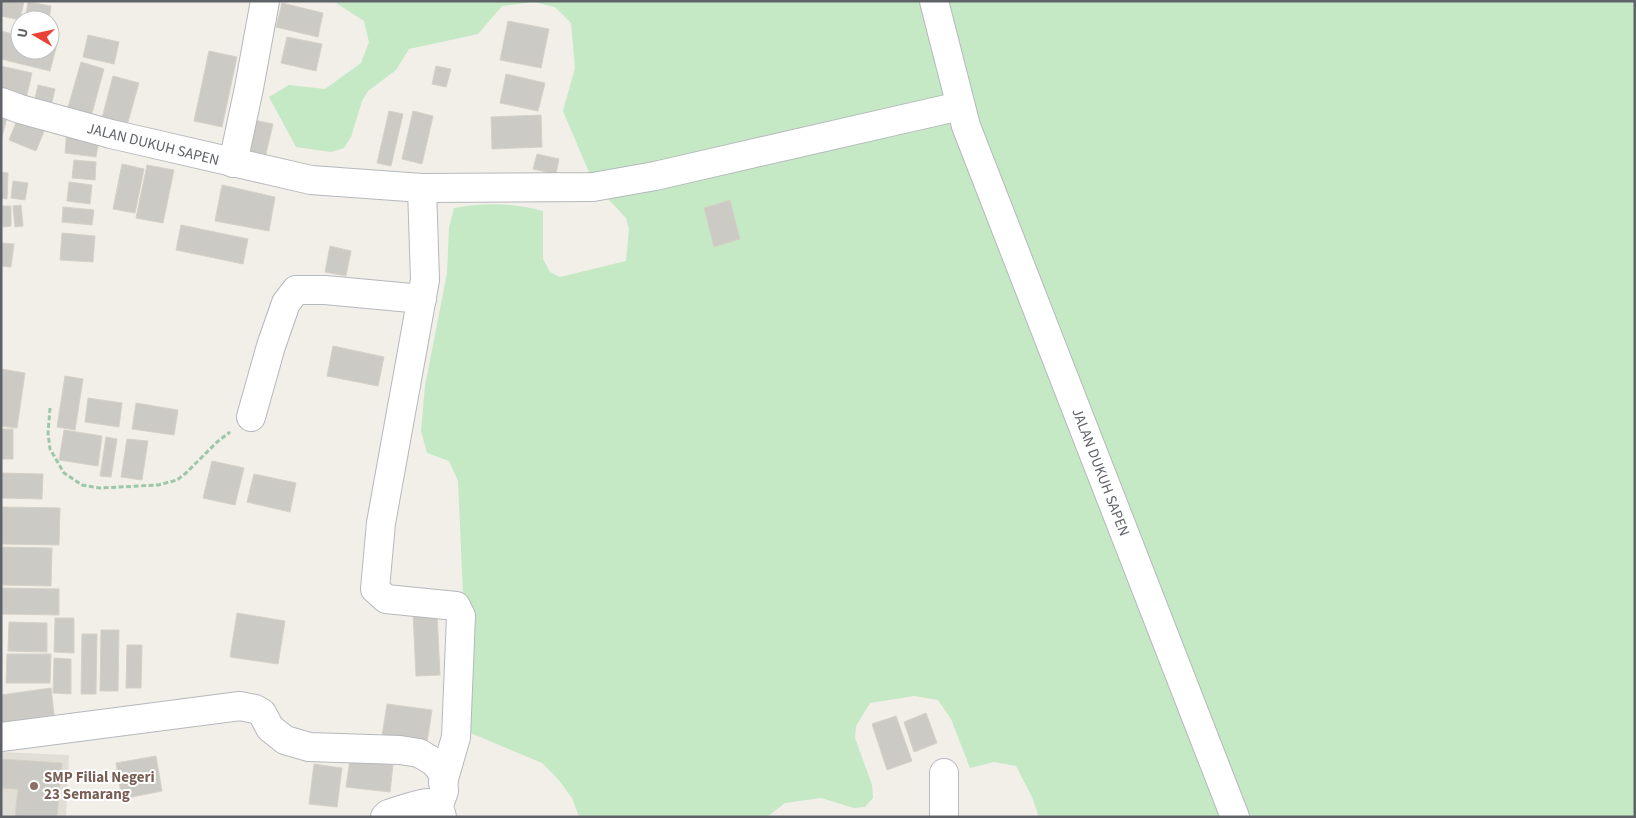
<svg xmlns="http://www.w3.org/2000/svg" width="1636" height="818" viewBox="0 0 1636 818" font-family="'Source Sans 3',sans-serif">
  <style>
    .education { fill: #e1ded6 }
    .green { fill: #c5e8c5 }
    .building { fill: #cccac5; stroke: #d6d1c6 }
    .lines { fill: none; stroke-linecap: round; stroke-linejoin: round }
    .street-casing { stroke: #b5b8bc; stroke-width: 30 }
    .path { stroke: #9cc7a9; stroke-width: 3; stroke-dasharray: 5 2.5; stroke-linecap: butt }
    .street { stroke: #fff; stroke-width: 28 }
    .education-dot { fill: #8d6e63; stroke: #fff; stroke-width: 2 }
    .labels { text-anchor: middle; stroke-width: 4; stroke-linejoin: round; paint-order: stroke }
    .street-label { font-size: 15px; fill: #5f6368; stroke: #fff }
    .education-label { font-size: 15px; font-weight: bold; fill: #785e54; stroke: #fff; text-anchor: start }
  </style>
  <rect width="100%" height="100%" fill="#f1efe8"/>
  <!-- education -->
  <path class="education" d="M1,752L69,755L66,817H1Z"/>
  <!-- green -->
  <path class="green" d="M333,1H1635V817H1039L1032,797L1016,766L994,762L970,768L951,719L938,700L914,696L870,703L856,726L855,738L872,785L873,798L865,807L854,808L821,798L785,803L767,817H579L572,798L558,779L542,763L468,732L471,615L463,593L458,481L449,461L427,453L421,431L425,386L447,273L449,228L454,208C485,202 512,203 543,211V259L550,272L560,277L626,261L629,229L626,218L594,184L563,111L575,68L571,23L555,7L534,2L502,6L478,34L409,49L396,70L368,91L362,101L351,137L344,148L331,152L296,147L269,97L289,85L325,89L361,63L369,42L364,21Z"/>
  <!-- building -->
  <g class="building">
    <path d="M1,1H24L20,20L1,16Z"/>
    <path d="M28,2L51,6L49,20H25Z"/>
    <path d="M282,3L323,13L318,37L276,27Z"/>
    <path d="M508,21L549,29L541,68L500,60Z"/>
    <path d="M1,31L20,36V50H50V43L57,44L50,71L1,59Z"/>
    <path d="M88,35L119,42L114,64L83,57Z"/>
    <path d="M287,37L322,44L316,71L281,63Z"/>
    <path d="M209,51L237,57L222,127L194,121Z"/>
    <path d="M81,62L104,69L91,117L67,111Z"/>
    <path d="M1,66L32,73L26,99L1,94Z"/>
    <path d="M436,66L451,69L446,87L432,84Z"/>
    <path d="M506,74L545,83L538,111L500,103Z"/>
    <path d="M113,76L139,83L127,125L102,118Z"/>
    <path d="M38,85L55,89L50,111L33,107Z"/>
    <path d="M389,111L403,114L391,166L377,163Z"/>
    <path d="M413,111L433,116L422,164L402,159Z"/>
    <path d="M1,112L8,113L1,141Z"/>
    <path d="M20,113L47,124L36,151L9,140Z"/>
    <path d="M541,115L542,147L492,149L491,117Z"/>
    <path d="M254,120L273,124L263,166L245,162Z"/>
    <path d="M67,129L100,134L96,157L65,153Z"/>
    <path d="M537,154L559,159L556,174L533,169Z"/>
    <path d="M74,160L96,162L95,180L72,178Z"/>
    <path d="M122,164L144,169L135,213L113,209Z"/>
    <path d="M147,165L174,170L163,223L136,218Z"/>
    <path d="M1,172L8,173L7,199L1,198Z"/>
    <path d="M13,181L28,183L25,200L11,198Z"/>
    <path d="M69,182L92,185L90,204L67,201Z"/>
    <path d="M222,185L275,197L269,231L215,221Z"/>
    <path d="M730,200L740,239L714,247L704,208Z"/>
    <path d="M21,205L23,226L15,227L13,206Z"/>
    <path d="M2,206H11V226L3,227Z"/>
    <path d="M63,207L94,210L92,225L62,222Z"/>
    <path d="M181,225L248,239L243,264L176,250Z"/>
    <path d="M62,233L95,236L93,262L60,260Z"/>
    <path d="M1,243L14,244L11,267L1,266Z"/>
    <path d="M330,246L351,251L346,276L325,272Z"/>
    <path d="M333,346L384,357L378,386L327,376Z"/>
    <path d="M1,369L25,373L17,428L1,426Z"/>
    <path d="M65,376L83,379L75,430L57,427Z"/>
    <path d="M88,398L122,403L119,427L85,422Z"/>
    <path d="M136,403L178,410L174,435L132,429Z"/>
    <rect x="1" y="429" width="12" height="30"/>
    <path d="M64,430L102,436L98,466L59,460Z"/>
    <path d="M106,437L117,439L111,477L100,476Z"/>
    <path d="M127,439L148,441L142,480L121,477Z"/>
    <path d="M212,461L244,468L235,505L203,498Z"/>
    <path d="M1,473L43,474L42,499L1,498Z"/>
    <path d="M254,474L296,483L290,512L247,502Z"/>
    <path d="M1,507L60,508L59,545L1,544Z"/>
    <path d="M1,547L52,548L51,586L1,585Z"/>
    <path d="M1,588L59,589V615L1,614Z"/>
    <path d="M437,612L440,675L416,676L413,613Z"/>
    <path d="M237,613L285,621L278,664L230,657Z"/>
    <path d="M55,618H74V653L54,652Z"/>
    <path d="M9,622L47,623V652L8,651Z"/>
    <path d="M101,630H119L118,691H100Z"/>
    <path d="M82,634H97L96,694H81Z"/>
    <path d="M127,645H142L141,688H126Z"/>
    <path d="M7,654H51L50,683H6Z"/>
    <path d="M54,658L71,659V694L53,693Z"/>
    <path d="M51,688L55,723L1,730V695Z"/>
    <path d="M387,704L432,710L427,742L382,736Z"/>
    <path d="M926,713L937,743L914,752L904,722Z"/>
    <path d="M896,716L912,761L887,770L872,724Z"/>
    <path d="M156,756L162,791L122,799L116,763Z"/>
    <path d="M1,759L62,763L57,817H15L18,789L1,788Z"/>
    <path d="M350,759L393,765L390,792L346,787Z"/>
    <path d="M314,764L342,768L337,807L309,804Z"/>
  </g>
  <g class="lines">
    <defs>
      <g id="street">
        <path d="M934,1L966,126L1235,817"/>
        <path d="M1,102L20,109L111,134L311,180L422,188L593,187L655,176L960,106"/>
        <path d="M233,163L249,88L265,1"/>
        <path d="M422,188L425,280L381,523L375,589L386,599L456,606L461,616L456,737L443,782"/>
        <path d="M251,417L271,346L286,303L296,290H325L422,299"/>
        <path d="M1,737L240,706L255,709L262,713L270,728L285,740L309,747L400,750L419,753L434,762L443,773L444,791L438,808"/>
        <path d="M385,817L388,814C398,811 419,803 428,803C435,804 441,810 442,817"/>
        <path d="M944,817V773"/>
      </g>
    </defs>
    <!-- street casing -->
    <use href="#street" class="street-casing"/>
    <!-- path -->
    <path class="path" d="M50,408L48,433L50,449L64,473L82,485L100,488L158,485L177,480L186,473L217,442L230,432"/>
    <!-- street -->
    <use href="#street" class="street"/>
  </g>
  <!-- markers -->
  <circle class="education-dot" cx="34" cy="786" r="5"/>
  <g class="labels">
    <!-- street labels -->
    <g class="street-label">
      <text transform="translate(153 144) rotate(14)" y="5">JALAN DUKUH SAPEN</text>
      <text transform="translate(1101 472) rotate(69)" y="5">JALAN DUKUH SAPEN</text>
    </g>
    <!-- education labels -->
    <g class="education-label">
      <text x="44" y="782">SMP Filial Negeri<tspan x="44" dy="17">23 Semarang</tspan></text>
    </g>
  </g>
  <!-- border -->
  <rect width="1636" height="818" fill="none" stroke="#5f6368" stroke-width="5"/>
  <!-- north arrow -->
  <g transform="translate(35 35) rotate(279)"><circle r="24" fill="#ffffff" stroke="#bfc1c3"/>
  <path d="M0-4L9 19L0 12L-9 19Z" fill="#ea4335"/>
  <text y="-8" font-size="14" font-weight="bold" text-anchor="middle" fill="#5f6368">U</text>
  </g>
</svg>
